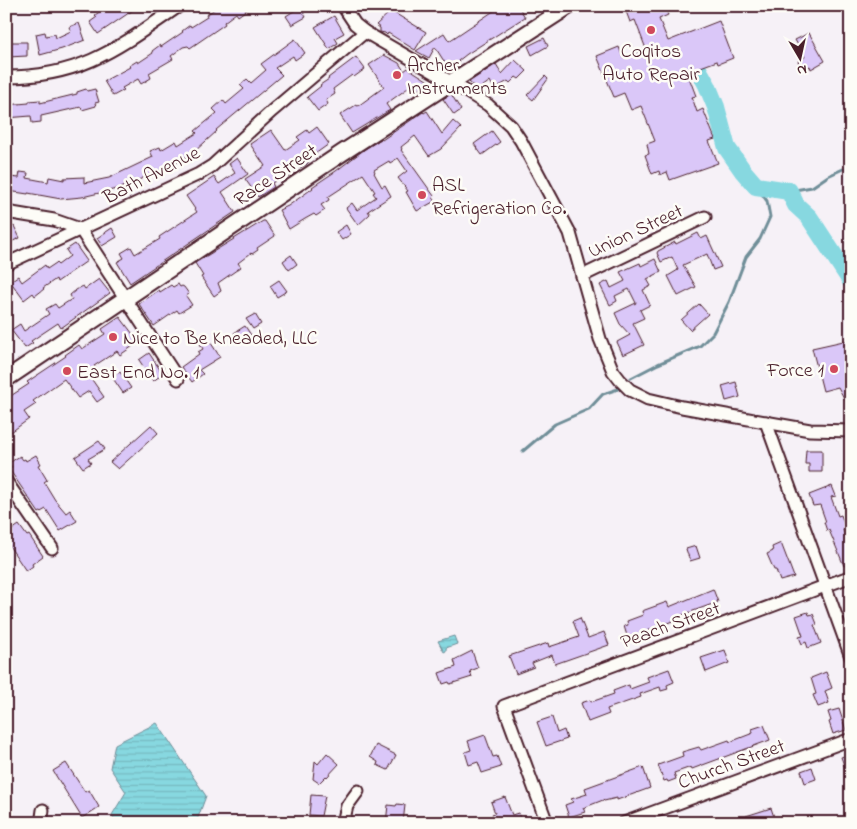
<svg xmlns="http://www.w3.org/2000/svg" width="857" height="829" viewBox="0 0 857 829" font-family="'Indie Flower',sans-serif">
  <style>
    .water { fill: url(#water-rules); stroke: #6f8e98 }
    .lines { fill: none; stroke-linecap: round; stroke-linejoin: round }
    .stream { stroke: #6f8e98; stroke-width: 3 }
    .river { stroke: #87d8e0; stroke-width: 18 }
    .building { fill: #dac7f8; stroke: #4a1f2b }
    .street-casing { stroke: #4a1f2b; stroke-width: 15 }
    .secondary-casing { stroke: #4a1f2b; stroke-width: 19 }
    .street { stroke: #fdfcf7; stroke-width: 11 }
    .secondary { stroke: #fdfcf7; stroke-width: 15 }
    .poi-dot { fill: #d1495b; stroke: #fdfcf7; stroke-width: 2 }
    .labels { text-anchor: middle; stroke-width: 5; stroke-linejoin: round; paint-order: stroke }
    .poi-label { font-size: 20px; fill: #4a1f2b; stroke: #fdfcf7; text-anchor: start }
    .street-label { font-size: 20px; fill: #4a1f2b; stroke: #fdfcf7 }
  </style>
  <defs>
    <pattern id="water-rules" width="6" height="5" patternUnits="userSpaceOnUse" patternTransform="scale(1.25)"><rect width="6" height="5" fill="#87d8e0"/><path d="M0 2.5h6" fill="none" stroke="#76b9c0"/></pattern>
  </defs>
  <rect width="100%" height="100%" fill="#f6f1f7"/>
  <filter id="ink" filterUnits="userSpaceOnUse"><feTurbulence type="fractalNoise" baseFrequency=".02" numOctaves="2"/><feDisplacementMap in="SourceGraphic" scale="10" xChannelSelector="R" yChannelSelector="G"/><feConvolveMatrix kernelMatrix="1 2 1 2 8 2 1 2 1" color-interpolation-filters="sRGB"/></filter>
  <g filter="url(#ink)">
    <!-- water -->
    <g class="water">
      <path d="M454,636L457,644L446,648V651L444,652L438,641Z"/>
      <path d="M157,723L206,796L196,823H117L112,815L126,792L110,768L115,744Z"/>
    </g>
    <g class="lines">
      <!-- stream -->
      <g class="stream">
        <path d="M677,6L678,8"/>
        <path d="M789,191L812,187L828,176L843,169"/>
        <path d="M631,378L658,364L700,346L713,333L729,302L746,257L760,239L770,217L767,201L756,186"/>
        <path d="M523,451L555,424L589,409L603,394L618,389"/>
      </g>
      <!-- river -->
      <path class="river" d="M692,58L707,85L716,107L727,148L743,171L756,186L789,191L796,205L809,217L851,281"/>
    </g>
    <!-- building -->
    <g class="building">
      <path d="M108,6H139L98,34L90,22L97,17L95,15Z"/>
      <path d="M219,6H252L238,16L236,13L224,22L225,24L190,48L188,46L183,47L171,56L173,59L149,73L151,78L141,84L138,79L122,88L124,90L113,96L104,81L130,67L129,66L137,61L138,63L153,53L152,51L160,45L161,47L183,32L182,31L190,25L191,27L207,17L206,15Z"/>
      <path d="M501,6H518L525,17L467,54L458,61L459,62L449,69L435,47L429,58L416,51L444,33L449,41Z"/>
      <path d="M624,6H656L657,9L664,6L668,15L659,19L668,41L719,21L733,58L718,64L717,61L687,72L696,96L692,97L697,112L703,109L715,139L709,141L718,163L670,180L667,172L660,175L659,171L652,174L645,155L649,154L647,144L655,141L641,106L631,110L624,93L614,97L597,56L619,47L623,58L646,49L635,20L630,22Z"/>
      <path d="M300,7L306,17L292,25L286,16Z"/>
      <path d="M391,11L426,32L415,50L388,33L387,35L385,33L380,32V28L376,25Z"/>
      <path d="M334,16L344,33L335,38L338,43L329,49L315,27Z"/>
      <path d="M79,23L85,40L62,49L40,55L36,34L45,32L46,36L55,34L56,38L71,31L69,27Z"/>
      <path d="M809,33L825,61L811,69L810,66L803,70L798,61L805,57L795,40Z"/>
      <path d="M544,38L548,46L532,55L528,46Z"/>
      <path d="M295,39L305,53L295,60L293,56L275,68L282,75L216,130L217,131L194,152L178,162L121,188L82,197L61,199L28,193V194L8,191L10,177L19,178L20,172L28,173L27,178L48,182L49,177L64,180V178L84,177V183L109,178L153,157L150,151L160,147L161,150L176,141L178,145L197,133L195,131L217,113L213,109L223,100L226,104L244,89L240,85L247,79L251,83L266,70L261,64Z"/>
      <path d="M8,42H27V56L8,57Z"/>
      <path d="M384,55L399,63L404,71L408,68L430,82L416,91L412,85L386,104L390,110L352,133L340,115L356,105L358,106L384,87L369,65Z"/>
      <path d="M356,57L365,69L354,77L352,75L333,89L335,94L326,100L328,104L318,111L307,97L321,86L320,85L329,79L328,78Z"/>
      <path d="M515,60L527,71L519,79L516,77L510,83L508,81L494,89L490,81L478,90L469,82L496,64L502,74Z"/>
      <path d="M545,76L548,79L533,100L527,95Z"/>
      <path d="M86,89L87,91L95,89L99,102L95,103L96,106L82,110L81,107L41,116V122L32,123L31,116L6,118V105L29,103V101L40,100V103L77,94V92Z"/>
      <path d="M451,94L461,110L454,115L443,99Z"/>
      <path d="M427,111L442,134L453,121L461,128L441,149L429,156L415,136L401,147L402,149L401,150L434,196L433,197L435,201L417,211L406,192L408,191L398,178L407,171L398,158L390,163L389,161L374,170L375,172L374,173L382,187L385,185L391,196L368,211L370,214L358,225L346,208L352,203L357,210L376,197L373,193L375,192L363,174L328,197L329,200L321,205L325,210L316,216L314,214L305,219L289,229L279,210L288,206L313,188L312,187L336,171L365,149L381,139L382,140L423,112L424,113Z"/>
      <path d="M317,127L329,144L308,159L309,161L307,164L300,168L298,166L272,183L274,187L258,197L245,179L265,166L250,144L271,130L285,150L300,140L297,137L307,130L309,133Z"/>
      <path d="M492,131L500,142L482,155L474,144Z"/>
      <path d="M237,158L248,174L222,192L235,212L130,283L117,262L124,258L121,253L131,247L135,254L160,239L159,237L197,212L186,196L214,177L219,184L235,173L229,164Z"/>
      <path d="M263,221H265L275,236L257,248L258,250L252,254L251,253L238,263L241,267L218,283L221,291L214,296L201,277L203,276L195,263Z"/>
      <path d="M346,225L351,234L342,240L336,232Z"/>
      <path d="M14,226L20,238L6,244V230Z"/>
      <path d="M112,228L117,237L102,246L97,238Z"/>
      <path d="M698,233L701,239L707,236L721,267L713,270L707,254L683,265L696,287L678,296L668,276L678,270L672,257L661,262L657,253L658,251L675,242L676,244Z"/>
      <path d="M75,244L87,261L57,282L56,279L43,288L44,289L35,296L33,293L24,300L10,281L18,276L22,282L45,265L47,269L56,263L58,265L70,256L66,250Z"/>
      <path d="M291,255L297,264L289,270L283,261Z"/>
      <path d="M655,259L661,272L647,279L651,286L643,290L650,305L640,310L644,318L633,323L644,345L623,355L617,342L630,335L620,324L615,313L636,303L629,289L615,296L617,301L610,305L600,285L608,281L611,288L625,281L620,272L640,263L641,266Z"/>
      <path d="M99,279L110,293L61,328L58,323L31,341L33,343L25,348L11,330L20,324L24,331L49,314L46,309L55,304L58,308L72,299L70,295L76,290L83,286L85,289Z"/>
      <path d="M279,280L287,291L277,297L270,286Z"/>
      <path d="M178,284L180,287L182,286L184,287L189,294L186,296L192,305L179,313L177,310L154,326L139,304L159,290L160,292L171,285L173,287Z"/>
      <path d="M699,304L708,314L690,330L681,320Z"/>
      <path d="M255,314L261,324L253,329L246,319Z"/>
      <path d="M120,317L139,342L120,355L117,351L94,366L96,369L88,374L104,397L97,402L89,391L78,398L64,379L33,401L36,404L24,412L29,419L11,432L6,425V399L29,384L27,382L66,356L65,355L79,345L82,349L105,334L102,329Z"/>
      <path d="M245,326L251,335L240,342L234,333Z"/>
      <path d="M207,337L220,357L199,370L203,374L192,382L181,367L199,354L198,352L203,349L199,342Z"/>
      <path d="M848,340L851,352V411L838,387L823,391L812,348Z"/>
      <path d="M149,353L163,374L153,381L139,360Z"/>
      <path d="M120,372L131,388L123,393L112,377Z"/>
      <path d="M736,382L740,397L726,401L722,386Z"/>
      <path d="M151,425L158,433L118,469L110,462Z"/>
      <path d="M99,441L105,449L88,459L91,463L83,468L75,457Z"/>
      <path d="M806,450H822V472H809V464H805Z"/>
      <path d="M36,455L41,464L38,465L47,480L44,482L55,500L66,513L70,510L77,521L60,531L46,509L39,513L9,469L12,467L9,463L20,456L23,460L25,459L26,461Z"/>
      <path d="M832,486L836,496L831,497L838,516L841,515L846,529L843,530L851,550V563L844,566L829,530L827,531L824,522H826L820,505L813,506L809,495Z"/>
      <path d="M19,525L27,536L29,535L43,556L32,564L33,566L26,571L6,541V534Z"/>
      <path d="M781,543L794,577L780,581L776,570H774L767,554L773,551L772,547Z"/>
      <path d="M696,546L700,558L690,561L686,549Z"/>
      <path d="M713,589L718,602L682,615L683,617L649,630L650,632L628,639L624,626L628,625L627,621L643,615L642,611L667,602L669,607Z"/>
      <path d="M808,612L809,615L813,614L817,624L814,625L821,643L808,648L806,642L802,644L799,637L803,636L796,616Z"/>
      <path d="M580,618L588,638L604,632L609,645L555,664L552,655L532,663L534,667L516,674L509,656L548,643L549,647L579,637L573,621Z"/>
      <path d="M725,650L729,663L706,672L701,658Z"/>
      <path d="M472,651L478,668L470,671L472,677L450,684L449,682L443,684L439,673L456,667L454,660Z"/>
      <path d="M669,669L674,682L667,685L668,689L661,691L660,687L640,694L641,697L607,709L609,714L588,722L581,703L590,700L591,702L614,694L613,691L629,685L630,689L649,682L647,677Z"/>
      <path d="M826,672L832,688L825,691L829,703L818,707L813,695L816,694L811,678Z"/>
      <path d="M839,709L846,730L833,734L829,722L831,721L828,712Z"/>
      <path d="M552,717L557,733L564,730L567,739L546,746L537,722Z"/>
      <path d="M764,725L770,740L692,769L691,767L674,773L676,779L668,782L667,780L664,781L658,765L683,756L682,752L699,747L701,750L729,740L730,742L753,733L752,729Z"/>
      <path d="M485,735L493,757L497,756L501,767L482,773L478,762L469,765L465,752L471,750L468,741Z"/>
      <path d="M376,745L396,755L388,770L377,765L378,762L370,757Z"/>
      <path d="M327,753L339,764L327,777L326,776L319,783L313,779L315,761L318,764Z"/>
      <path d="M851,754V781H850L841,757Z"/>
      <path d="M66,763L85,792L89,790L99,807L82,818L53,771Z"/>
      <path d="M643,767L650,788L617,800V798L604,801L603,800L583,808L585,812L569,817L565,805L573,802L571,799L587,794L585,788Z"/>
      <path d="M812,767L816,779L805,783L801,771Z"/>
      <path d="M311,795L325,796L321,816L309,815Z"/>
      <path d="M505,797L512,815L518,813L522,823H495L492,814L495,813L491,802Z"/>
      <path d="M397,804L405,805L403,823H386L388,805L396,806Z"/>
      <path d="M771,808L776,823H749L746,816Z"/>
    </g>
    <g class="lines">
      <defs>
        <g id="street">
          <path d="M343,6L355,24L365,32L451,82L488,105L511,126L521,141L570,233L600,339L613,371L620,380L630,390L648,399L682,407L810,430L851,431"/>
          <path d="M6,77C83,77 119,47 179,6"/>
          <path d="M6,212L54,220L80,229L178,379"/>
          <path d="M6,264L199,174L212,166L272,111L365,32"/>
          <path d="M582,276L705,217"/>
          <path d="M766,422L851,657"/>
          <path d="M6,481L52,548"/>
          <path d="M43,823L42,817L43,810"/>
          <path d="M343,823L347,806L358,791"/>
          <path d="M547,823L504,706L849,577"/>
          <path d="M624,823L851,739"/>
        </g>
        <path id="secondary" d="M6,379L342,153L569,6"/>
      </defs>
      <!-- street casing -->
      <use href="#street" class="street-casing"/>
      <!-- secondary casing -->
      <use href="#secondary" class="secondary-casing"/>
      <!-- street -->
      <use href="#street" class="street"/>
      <!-- secondary -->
      <use href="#secondary" class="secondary"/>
    </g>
  </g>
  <!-- markers -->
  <g class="poi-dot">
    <circle cx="651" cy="30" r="5"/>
    <circle cx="397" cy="75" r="5"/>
    <circle cx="422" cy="195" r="5"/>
    <circle cx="113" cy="337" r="5"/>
    <circle cx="834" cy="369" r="5"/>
    <circle cx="67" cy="371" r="5"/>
  </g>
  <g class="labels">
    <!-- poi labels -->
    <g class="poi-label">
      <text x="651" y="57" text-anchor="middle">Coqitos<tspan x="651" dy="23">Auto Repair</tspan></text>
      <text x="407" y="71">Archer<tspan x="407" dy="23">Instruments</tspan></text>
      <text x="432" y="191">ASL<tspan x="432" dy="23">Refrigeration Co.</tspan></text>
      <text x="123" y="344">Nice to Be Kneaded, LLC</text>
      <text x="824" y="376" text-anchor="end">Force 1</text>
      <text x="77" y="378">East End No. 1</text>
    </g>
    <!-- street labels -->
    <g class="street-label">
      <text transform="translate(151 174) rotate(-27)" y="7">Bath Avenue</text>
      <text transform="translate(275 174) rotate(-34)" y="7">Race Street</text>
      <text transform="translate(635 230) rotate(-25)" y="7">Union Street</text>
      <text transform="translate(670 624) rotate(-20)" y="7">Peach Street</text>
      <text transform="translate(731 763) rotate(-20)" y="7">Church Street</text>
    </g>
  </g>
  <!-- margin -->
  <rect width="857" height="829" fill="none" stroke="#fdfcf7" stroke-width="25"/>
  <rect x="12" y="12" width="832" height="804" fill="none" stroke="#4a1f2b" stroke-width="2" filter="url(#ink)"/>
  <!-- north arrow -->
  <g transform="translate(800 58) rotate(171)" stroke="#fdfcf7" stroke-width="4" paint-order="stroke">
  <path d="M0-4L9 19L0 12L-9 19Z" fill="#4a1f2b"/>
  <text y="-8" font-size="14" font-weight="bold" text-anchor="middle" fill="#4a1f2b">N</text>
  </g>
</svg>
